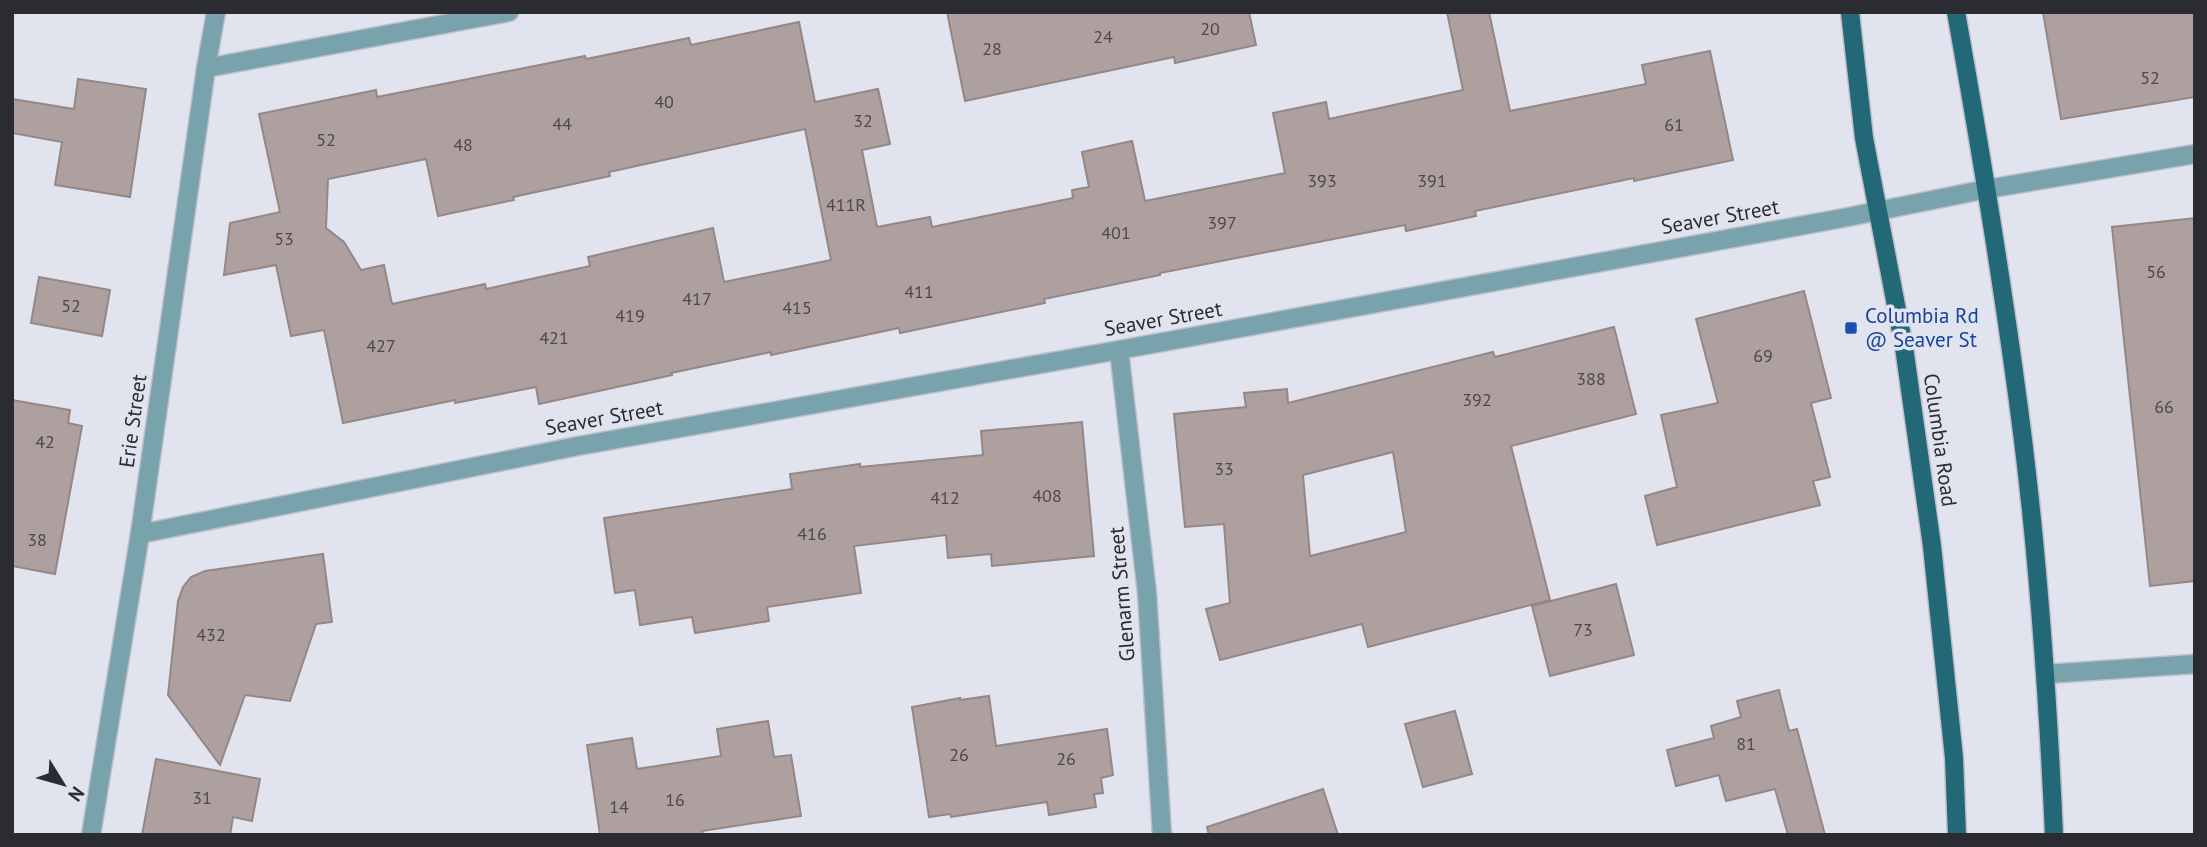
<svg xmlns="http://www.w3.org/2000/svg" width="2207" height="847" viewBox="0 0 2207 847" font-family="'PT Sans',sans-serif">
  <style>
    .building { fill: #aea09e; stroke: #948785; stroke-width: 2; fill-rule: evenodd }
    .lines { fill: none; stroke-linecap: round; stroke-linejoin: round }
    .street-casing { stroke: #bdbec9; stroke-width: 21 }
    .primary-casing { stroke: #bdbec9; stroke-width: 21 }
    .street { stroke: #78a2ac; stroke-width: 18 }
    .primary { stroke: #226876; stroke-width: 18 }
    .transit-dot { fill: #1a4fb4; stroke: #e1e3ef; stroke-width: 2.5 }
    .labels { text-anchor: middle; stroke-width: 7; stroke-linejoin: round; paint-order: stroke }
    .number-label { font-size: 18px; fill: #4c494c }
    .street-label { font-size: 21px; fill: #2b2c31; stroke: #e1e3ef }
    .transit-label { font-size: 21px; fill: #164399; stroke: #e1e3ef; text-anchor: start }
  </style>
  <rect width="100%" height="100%" fill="#e1e3ef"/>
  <!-- building -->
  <g class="building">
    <path d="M947,12H1249L1256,45L1175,63L1174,57L965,101Z"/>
    <path d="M1447,12H1489L1510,111L1646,84L1642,65L1710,51L1733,160L1634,181V178L1475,211L1476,216L1406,231L1405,225L1160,273V275L1044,299L1045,303L900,333L899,328L771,355V352L671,373L672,375L539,404L536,387L455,403V400L343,423L324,330L291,336L276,265L224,275L230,223L280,212L259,114L376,90L377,97L585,56L586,59L689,38L691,45L799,22L815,102L878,89L890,144L862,150L877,227L930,217L932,227L1073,198L1072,190L1089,187L1082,152L1132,141L1145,201L1285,173L1273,113L1326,102L1329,119L1463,90ZM805,129L831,260L724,282L713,228L588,257L590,266L486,289L485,284L392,304L384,265L361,270L344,242L326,228L328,179L426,159L438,216L514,200L513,197L610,176L609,172Z"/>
    <path d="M2043,12H2195V97L2061,119Z"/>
    <path d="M78,79L146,89L130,197L55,185L62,142L12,133V99L74,109Z"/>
    <path d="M2195,218V581L2150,586L2112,227Z"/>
    <path d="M39,277L110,290L102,336L31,323Z"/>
    <path d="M1804,291L1831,398L1811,403L1830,477L1813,481L1820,505L1657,545L1645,496L1677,487L1661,415L1718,403L1696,319Z"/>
    <path d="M1614,327L1636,414L1511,446L1550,600L1368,647L1362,624L1220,660L1206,609L1230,603L1224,524L1185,527L1174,414L1246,407L1244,393L1287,389L1288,403L1493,352L1495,357ZM1393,452L1406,532L1310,556L1303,475Z"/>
    <path d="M12,400L70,410L68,423L82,426L55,574L12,566Z"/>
    <path d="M1082,422L1094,556L992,566L991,554L948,558L946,535L854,546L861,593L767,607L769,621L695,633L692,617L640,625L635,590L615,593L604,518L792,489L790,474L860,464V467L983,455L981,431Z"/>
    <path d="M323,554L332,622L316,624L290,701L245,695L220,765L168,695L178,601L183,587L191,577L205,571Z"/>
    <path d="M1616,584L1634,655L1550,676L1532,606Z"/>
    <path d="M1779,690L1789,731L1797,729L1825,835H1788L1775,789L1726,801L1719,775L1676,786L1667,750L1714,738L1711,726L1741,717L1737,701Z"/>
    <path d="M989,696L996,746L1107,729L1113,775L1101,778L1103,793L1094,794L1096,807L1049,815L1047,802L951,817L950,814L929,817L912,707L960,698V700Z"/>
    <path d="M1455,711L1472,774L1423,787L1405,724Z"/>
    <path d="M768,721L774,757L791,755L801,816L702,831L703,835H600L587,745L632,738L637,769L721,756L717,729Z"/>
    <path d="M156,759L260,779L252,821L233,817L230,835H142Z"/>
    <path d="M1323,789L1338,835H1209L1207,827Z"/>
  </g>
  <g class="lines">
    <defs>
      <g id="street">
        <path d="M206,68L509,12"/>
        <path d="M1119,350L1147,593L1162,835"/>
        <path d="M140,534L578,446L1119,350L1843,218L1987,189L2195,154"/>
        <path d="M2046,674L2195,664"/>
        <path d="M91,835L140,534L206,68L216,12"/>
      </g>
      <g id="primary">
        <path d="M1850,12L1864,138L1904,347L1932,546L1954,758L1957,835"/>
        <path d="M1956,12C1981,152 2004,291 2022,432C2039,566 2048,700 2054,835"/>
      </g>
    </defs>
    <!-- street casing -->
    <use href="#street" class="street-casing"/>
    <!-- primary casing -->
    <use href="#primary" class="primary-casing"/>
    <!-- street -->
    <use href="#street" class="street"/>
    <!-- primary -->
    <use href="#primary" class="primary"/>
  </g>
  <!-- markers -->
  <rect class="transit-dot" x="1844" y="321" width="14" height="14" rx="3.5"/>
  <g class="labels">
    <!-- number labels -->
    <g class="number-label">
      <text x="1210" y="35">20</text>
      <text x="1103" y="43">24</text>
      <text x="992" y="55">28</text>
      <text x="2150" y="84">52</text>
      <text x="664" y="108">40</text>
      <text x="863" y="127">32</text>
      <text x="562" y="130">44</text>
      <text x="1674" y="131">61</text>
      <text x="326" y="146">52</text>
      <text x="463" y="151">48</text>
      <text x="1322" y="187">393</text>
      <text x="1432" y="187">391</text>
      <text x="846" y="211">411R</text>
      <text x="1222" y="229">397</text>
      <text x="1116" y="239">401</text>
      <text x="284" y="245">53</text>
      <text x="2156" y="278">56</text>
      <text x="919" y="298">411</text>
      <text x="697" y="305">417</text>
      <text x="71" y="312">52</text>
      <text x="797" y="314">415</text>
      <text x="630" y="322">419</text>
      <text x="554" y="344">421</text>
      <text x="381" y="352">427</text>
      <text x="1763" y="362">69</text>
      <text x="1591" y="385">388</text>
      <text x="1477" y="406">392</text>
      <text x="2164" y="413">66</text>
      <text x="45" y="448">42</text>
      <text x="1224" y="475">33</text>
      <text x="1047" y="502">408</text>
      <text x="945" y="504">412</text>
      <text x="812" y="540">416</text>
      <text x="37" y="546">38</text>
      <text x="1583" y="636">73</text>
      <text x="211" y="641">432</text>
      <text x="1746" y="750">81</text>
      <text x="959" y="761">26</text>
      <text x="1066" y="765">26</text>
      <text x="202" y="804">31</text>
      <text x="675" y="806">16</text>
      <text x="619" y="813">14</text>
    </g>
    <!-- street labels -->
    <g class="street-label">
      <text transform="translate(1720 217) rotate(-10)" y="7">Seaver Street</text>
      <text transform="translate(1163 319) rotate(-10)" y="7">Seaver Street</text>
      <text transform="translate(604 418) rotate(-10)" y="7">Seaver Street</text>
      <text transform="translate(133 421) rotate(-82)" y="7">Erie Street</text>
      <text transform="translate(1940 440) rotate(82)" y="7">Columbia Road</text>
      <text transform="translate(1122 594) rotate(-95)" y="7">Glenarm Street</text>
    </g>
    <!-- transit labels -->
    <g class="transit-label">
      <text x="1865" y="323">Columbia Rd<tspan x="1865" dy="24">@ Seaver St</tspan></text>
    </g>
  </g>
  <!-- border -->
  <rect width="2207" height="847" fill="none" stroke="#2b2c31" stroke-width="28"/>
  <!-- north arrow -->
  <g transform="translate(63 784) rotate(127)" stroke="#e1e3ef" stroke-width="5" paint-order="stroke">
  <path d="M0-5L12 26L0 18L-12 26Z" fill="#2b2c31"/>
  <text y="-10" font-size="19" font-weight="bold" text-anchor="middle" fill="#2b2c31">N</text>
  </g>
</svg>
